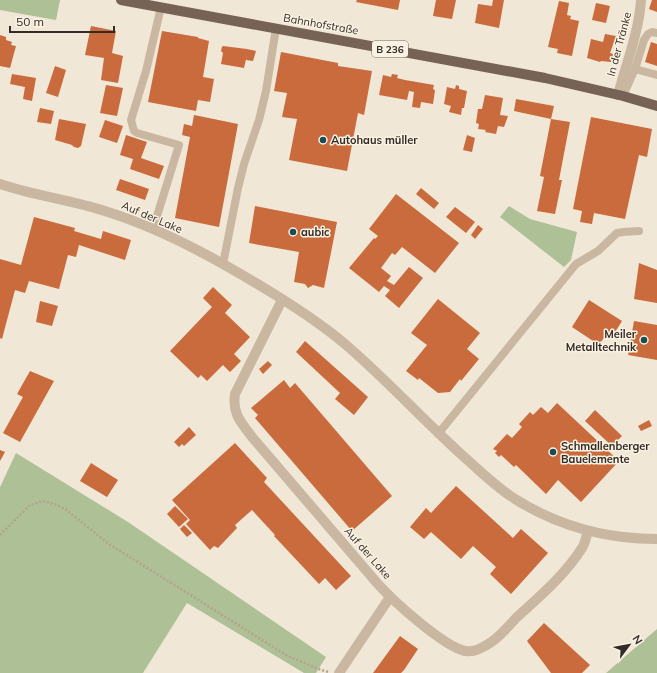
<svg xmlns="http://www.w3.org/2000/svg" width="657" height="673" viewBox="0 0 657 673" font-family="Mulish,sans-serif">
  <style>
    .green { fill: #aec096 }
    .building { fill: #c96b3c }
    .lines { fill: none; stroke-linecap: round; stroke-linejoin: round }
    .path { stroke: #b5a28c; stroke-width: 2.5; stroke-dasharray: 2 2; stroke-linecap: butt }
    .service { stroke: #c9b7a2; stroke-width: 8 }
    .minor { stroke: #c9b7a2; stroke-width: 10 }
    .primary { stroke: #766355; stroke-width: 10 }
    .poi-dot { fill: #1a4c55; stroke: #f9f1e2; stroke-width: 1.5 }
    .labels { text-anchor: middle; stroke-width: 3; stroke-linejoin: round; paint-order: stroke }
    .shield { fill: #f9f1e2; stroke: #6e665e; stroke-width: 1 }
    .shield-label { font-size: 10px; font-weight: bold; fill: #332b25 }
    .street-label { font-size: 11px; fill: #332b25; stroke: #f9f1e2 }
    .poi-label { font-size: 11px; font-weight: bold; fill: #332b25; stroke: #f9f1e2; text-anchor: start }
  </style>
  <rect width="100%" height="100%" fill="#f1e7d6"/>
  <!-- green -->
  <g class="green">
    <path d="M0,0H60L56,20L0,10Z"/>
    <path d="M509,206L530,219L577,232L571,260L564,267L500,217Z"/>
    <path d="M16,453L128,522L326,657L316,673H304L187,603L143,673H0V487Z"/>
    <path d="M657,629V673H606Z"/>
  </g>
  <!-- building -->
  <g class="building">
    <path d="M357,0H400L398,10L356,2Z"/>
    <path d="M436,0H456L452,19L433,16Z"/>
    <path d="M493,0H504L499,28L475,23L478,4L492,6Z"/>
    <path d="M652,0H657V12L649,9Z"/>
    <path d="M559,1L569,3L567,15L571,16L570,19L579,21L572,56L557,53L558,49L548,47Z"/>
    <path d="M596,3L610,6L606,23L592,20Z"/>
    <path d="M91,26L116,31L112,53L123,56L118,83L101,80L104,58L85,55Z"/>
    <path d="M162,31L198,37V38L209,41L203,77L214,79L210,102L198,100L196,111L148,102Z"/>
    <path d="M605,34L616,36L610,53L613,54L611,62L601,61L600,62L587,58L591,39L603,42Z"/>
    <path d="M0,35L6,37V40L12,42L11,45L16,46L10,68L0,66Z"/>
    <path d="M651,42L657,44V66L645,62Z"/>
    <path d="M223,46L247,49L256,51L253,61L246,60L247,55L244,68L221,64L223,53L221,51L222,47Z"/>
    <path d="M281,52L338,63V66L372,71L364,115L358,113L347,171L289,160L297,119L282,117L287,93L274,91Z"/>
    <path d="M55,66L66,70L58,97L46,93Z"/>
    <path d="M12,74L36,78L32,101L23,99L25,87L10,84Z"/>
    <path d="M392,74L398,75L397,78L405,80L434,85L433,89L435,90L433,104L421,102L420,108L412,107L414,92L409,91L407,100L379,95L383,75L391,77Z"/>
    <path d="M106,85L123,88L117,116L100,113Z"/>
    <path d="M456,85L459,86V89L467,91L464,108H462L461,115L449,112L451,106L444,104L447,87L455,89Z"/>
    <path d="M485,95L503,98L500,115L508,116L504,127L498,126L496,134L485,132L486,130L478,129L479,124L476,123L478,109H482Z"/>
    <path d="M516,99L554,106L551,119L570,122L559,180H562L555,214L537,211L544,177L540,176L551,119L514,111Z"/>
    <path d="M40,108L54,111L51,124L37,122Z"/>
    <path d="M194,115L238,124L219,227L175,218L190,137L182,135L184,124L192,126Z"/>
    <path d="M591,117L652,129L647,157L639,155L625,219L594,213L592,224L580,222L582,211L573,209Z"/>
    <path d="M59,119L86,124L81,146L78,148L74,147L72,145L55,140Z"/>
    <path d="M105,120L123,126L117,143L99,137Z"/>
    <path d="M126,135L147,142L141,158L164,166L159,179L130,169L133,159L120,155Z"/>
    <path d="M467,135L475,138L472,152L463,150Z"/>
    <path d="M120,179L149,189L145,200L116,190Z"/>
    <path d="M421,188L439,203L434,209L416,194Z"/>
    <path d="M396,194L459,243L435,273L402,247L395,255L392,253L381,268L391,276L387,281L394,285L409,267L423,278L399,308L385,296L390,290L384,286L379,292L349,268L374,238L375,239L378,236L369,229Z"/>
    <path d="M255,206L337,222L324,288L313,285L308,288L305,284L294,282L299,252L249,243Z"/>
    <path d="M455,207L475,222L466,233L446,217Z"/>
    <path d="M34,217L75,228L74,231L101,239L103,231L131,240L125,260L79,245L76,257L68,255L59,289L29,281L25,293L15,290L2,339L0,338V259L21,265Z"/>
    <path d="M478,225L483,229L475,239L471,235Z"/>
    <path d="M639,263L657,270V303L634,299Z"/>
    <path d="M213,287L232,305L225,313L250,337L234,354L241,361L230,372L223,365L207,381L201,375L198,378L170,351L212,307L203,298Z"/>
    <path d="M438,299L480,333L467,349L479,359L461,381L460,379L450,392L438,393L419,378L418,380L406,371L427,345L411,333Z"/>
    <path d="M589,300L622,321L612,337L607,333L599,345L572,327Z"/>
    <path d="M40,301L58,306L52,326L36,322Z"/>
    <path d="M634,321L657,325V360L628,355Z"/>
    <path d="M305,341L368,397L354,415L335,399L340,393L296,352Z"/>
    <path d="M268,361L272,365L263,374L259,369Z"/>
    <path d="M30,371L54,381L20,442L3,433L23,397L17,394Z"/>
    <path d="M284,380L290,388L295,383L392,496L352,531L255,418L258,415L251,408Z"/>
    <path d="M557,403L619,461L581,502L558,480L546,494L516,465L514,467L501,455L499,457L495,453L497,451L493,449L507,434L512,438L522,427L519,424L530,412L533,415L541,407L548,413Z"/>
    <path d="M595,410L622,436L612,446L585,421Z"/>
    <path d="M649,420L652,426L641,431L638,426Z"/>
    <path d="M189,427L196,435L184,446L182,444L179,447L174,442Z"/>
    <path d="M235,443L267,478L264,482L351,576L336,590L325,578L319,584L274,536L275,535L252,510L235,525L237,528L218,548L214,546L210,550L186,524L190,520L172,500Z"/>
    <path d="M0,450L5,452L0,461Z"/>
    <path d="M91,463L118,480L107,497L80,481Z"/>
    <path d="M456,486L513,538L521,529L548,553L511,594L490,574L496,567L473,546L461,559L431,532L424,539L410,527L426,508L431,513Z"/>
    <path d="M175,506L188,519L179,527L167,514Z"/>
    <path d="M184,525L192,533L187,537L180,529Z"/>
    <path d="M544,623L590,665L582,673H551L527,641Z"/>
    <path d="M400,636L418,649L404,670L401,673H373Z"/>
  </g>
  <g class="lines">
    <!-- path -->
    <path class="path" d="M0,535L30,505L43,501L57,505L65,509L109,544L286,655L321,670L329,672"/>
    <!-- service -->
    <g class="service">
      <path d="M635,69L657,75"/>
      <path d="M623,96L635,69L644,40L648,34L652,32L657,33"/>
      <path d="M153,229L179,145L137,133L134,131L131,120L146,71L161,7"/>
      <path d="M223,264L238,188L244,164L259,120L266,91L276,28"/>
      <path d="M438,434L576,264L598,251L617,233L623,232L639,231"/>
    </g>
    <!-- minor -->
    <g class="minor">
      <path d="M618,95C626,64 639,32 641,0"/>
      <path d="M0,184C35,196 72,200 108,212C168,231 229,266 282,299C304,313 325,327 345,344C386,379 422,419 462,455C479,470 496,487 515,499C558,526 607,539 657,539"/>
      <path d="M282,300L235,394C232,414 241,422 252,437L377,583C393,601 443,646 465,651C471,652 478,650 483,647C496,641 507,628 517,617C540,596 565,575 582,548C585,544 586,537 588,531"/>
      <path d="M339,673L390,597"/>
    </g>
    <!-- primary -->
    <path class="primary" d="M121,0L545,78L623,96L657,106"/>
  </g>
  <!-- markers -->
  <g class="poi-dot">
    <circle cx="323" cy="140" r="4"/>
    <circle cx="293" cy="232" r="4"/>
    <circle cx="644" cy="340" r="4"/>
    <circle cx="553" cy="452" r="4"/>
  </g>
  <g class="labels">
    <!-- shield labels -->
    <rect class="shield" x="372" y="41" width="36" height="16" rx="3"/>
    <g class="shield-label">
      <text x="390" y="53">B 236</text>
    </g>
    <!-- street labels -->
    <g class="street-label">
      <text transform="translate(321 24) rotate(10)" y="4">Bahnhofstraße</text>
      <text transform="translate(619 44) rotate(-75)" y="4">In der Tränke</text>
      <text transform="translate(152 217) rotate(23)" y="4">Auf der Lake</text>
      <text transform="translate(368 553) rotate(49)" y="4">Auf der Lake</text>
    </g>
    <!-- poi labels -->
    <g class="poi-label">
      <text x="331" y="144">Autohaus müller</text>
      <text x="301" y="236">aubic</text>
      <text x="636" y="338" text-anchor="end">Meiler<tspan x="636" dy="13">Metalltechnik</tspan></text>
      <text x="561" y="450">Schmallenberger<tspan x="561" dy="13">Bauelemente</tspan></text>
    </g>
  </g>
  <!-- north arrow -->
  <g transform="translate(629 645) rotate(58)" stroke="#f9f1e2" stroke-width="3" paint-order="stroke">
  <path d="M0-3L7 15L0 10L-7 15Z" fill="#332b25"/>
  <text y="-6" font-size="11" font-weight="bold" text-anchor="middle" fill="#332b25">N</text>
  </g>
  <!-- scale -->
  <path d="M10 26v6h104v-6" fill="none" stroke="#332b25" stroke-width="2"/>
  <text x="16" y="26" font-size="12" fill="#332b25" stroke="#f9f1e2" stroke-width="3" paint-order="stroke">50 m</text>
</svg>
